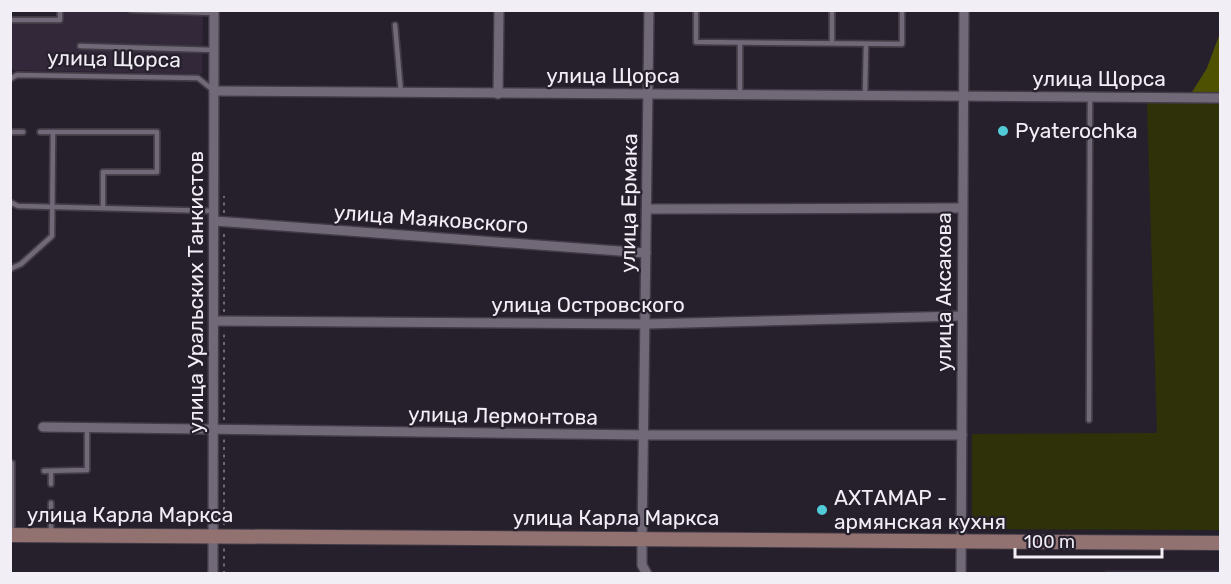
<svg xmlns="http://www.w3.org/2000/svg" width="1231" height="584" viewBox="0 0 1231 584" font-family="Rubik,sans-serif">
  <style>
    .built { fill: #32283a }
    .green { fill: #2f3209 }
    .forest { fill: #4d5101 }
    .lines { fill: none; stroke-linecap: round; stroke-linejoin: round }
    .lane-casing { stroke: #413b46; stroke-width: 8 }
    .street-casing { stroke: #413b46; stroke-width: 12 }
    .secondary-casing { stroke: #413b46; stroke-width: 16 }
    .path { stroke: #86818b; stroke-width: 1.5; stroke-dasharray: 3 4.5; stroke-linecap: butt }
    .lane { stroke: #716978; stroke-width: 4.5 }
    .street { stroke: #716978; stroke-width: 9 }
    .secondary { stroke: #927171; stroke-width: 14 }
    .poi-dot { fill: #52cbd9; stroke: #261f2c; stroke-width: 2 }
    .labels { text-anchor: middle; stroke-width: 4.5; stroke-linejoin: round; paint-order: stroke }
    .street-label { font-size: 21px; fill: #f2eef6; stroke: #261f2c }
    .poi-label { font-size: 21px; fill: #f2eef6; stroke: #261f2c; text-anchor: start }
  </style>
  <rect width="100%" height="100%" fill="#261f2c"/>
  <!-- built -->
  <g class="built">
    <path d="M57,10L203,11L202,74L11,70V18L57,19Z"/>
    <path d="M1105,570H1220V573L1105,574Z"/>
  </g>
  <!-- green -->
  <path class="green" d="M1147,103H1220V530L972,529V434L1157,433Z"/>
  <!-- forest -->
  <path class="forest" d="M1220,33V92H1192L1207,68Z"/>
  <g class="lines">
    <defs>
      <g id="lane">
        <path d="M131,10L214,13"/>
        <path d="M696,10V42L902,44V10"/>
        <path d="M832,10V43"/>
        <path d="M10,20H60V10"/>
        <path d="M395,25L401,93"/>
        <path d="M80,46L214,50"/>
        <path d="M10,79L17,75L198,78L213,90"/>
        <path d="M740,94V43"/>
        <path d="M865,95L866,44"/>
        <path d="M10,132H23"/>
        <path d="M40,132H53"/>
        <path d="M10,202L18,206L214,211"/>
        <path d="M10,269L21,264L52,236L53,132H157V172H103V208"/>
        <path d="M1089,420L1090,97"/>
        <path d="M44,471L87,470V428"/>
        <path d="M51,484V471"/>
        <path d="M12,532V463"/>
        <path d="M51,533V503"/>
      </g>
      <g id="street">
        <path d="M214,91L1220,98"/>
        <path d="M498,94L499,10"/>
        <path d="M647,209L962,208"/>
        <path d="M214,221L646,253"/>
        <path d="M214,321L646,324L962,316"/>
        <path d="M43,427L644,435H962"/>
        <path d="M213,574L214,10"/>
        <path d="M647,574L642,565V540L649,10"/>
        <path d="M961,574L964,10"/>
      </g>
      <path id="secondary" d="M10,535L1220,543"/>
    </defs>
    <!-- lane casing -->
    <use href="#lane" class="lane-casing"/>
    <!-- street casing -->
    <use href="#street" class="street-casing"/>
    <!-- secondary casing -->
    <use href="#secondary" class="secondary-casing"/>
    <!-- path -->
    <g class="path">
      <path d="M224,213V196"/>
      <path d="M224,312V232"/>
      <path d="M224,420V331"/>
      <path d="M224,525V439"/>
      <path d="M224,574V547"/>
    </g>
    <!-- lane -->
    <use href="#lane" class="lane"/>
    <!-- street -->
    <use href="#street" class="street"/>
    <!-- secondary -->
    <use href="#secondary" class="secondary"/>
  </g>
  <!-- markers -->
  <g class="poi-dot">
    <circle cx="1003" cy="131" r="6"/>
    <circle cx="822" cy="510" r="6"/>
  </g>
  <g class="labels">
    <!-- street labels -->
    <g class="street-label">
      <text transform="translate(114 59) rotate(1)" y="7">улица Щорса</text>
      <text x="613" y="83">улица Щорса</text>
      <text x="1099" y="86">улица Щорса</text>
      <text transform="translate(629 203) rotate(-89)" y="7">улица Ермака</text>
      <text transform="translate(431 219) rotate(4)" y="7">улица Маяковского</text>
      <text transform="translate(196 292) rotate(-90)" y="7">улица Уральских Танкистов</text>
      <text transform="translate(944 292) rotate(-90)" y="7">улица Аксакова</text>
      <text x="588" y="312">улица Островского</text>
      <text transform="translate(503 416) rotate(1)" y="7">улица Лермонтова</text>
      <text x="130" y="522">улица Карла Маркса</text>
      <text x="616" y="525">улица Карла Маркса</text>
    </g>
    <!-- poi labels -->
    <g class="poi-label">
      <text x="1015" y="138">Pyaterochka</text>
      <text x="834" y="505">АХТАМАР -<tspan x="834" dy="24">армянская кухня</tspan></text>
    </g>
  </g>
  <!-- border -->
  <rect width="1231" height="584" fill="none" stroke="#f2eef6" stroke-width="24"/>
  <!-- scale -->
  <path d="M1015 548v9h147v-9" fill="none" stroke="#f2eef6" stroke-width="3"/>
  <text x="1024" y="548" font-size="18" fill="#f2eef6" stroke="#261f2c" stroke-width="4.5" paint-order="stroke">100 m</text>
</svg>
